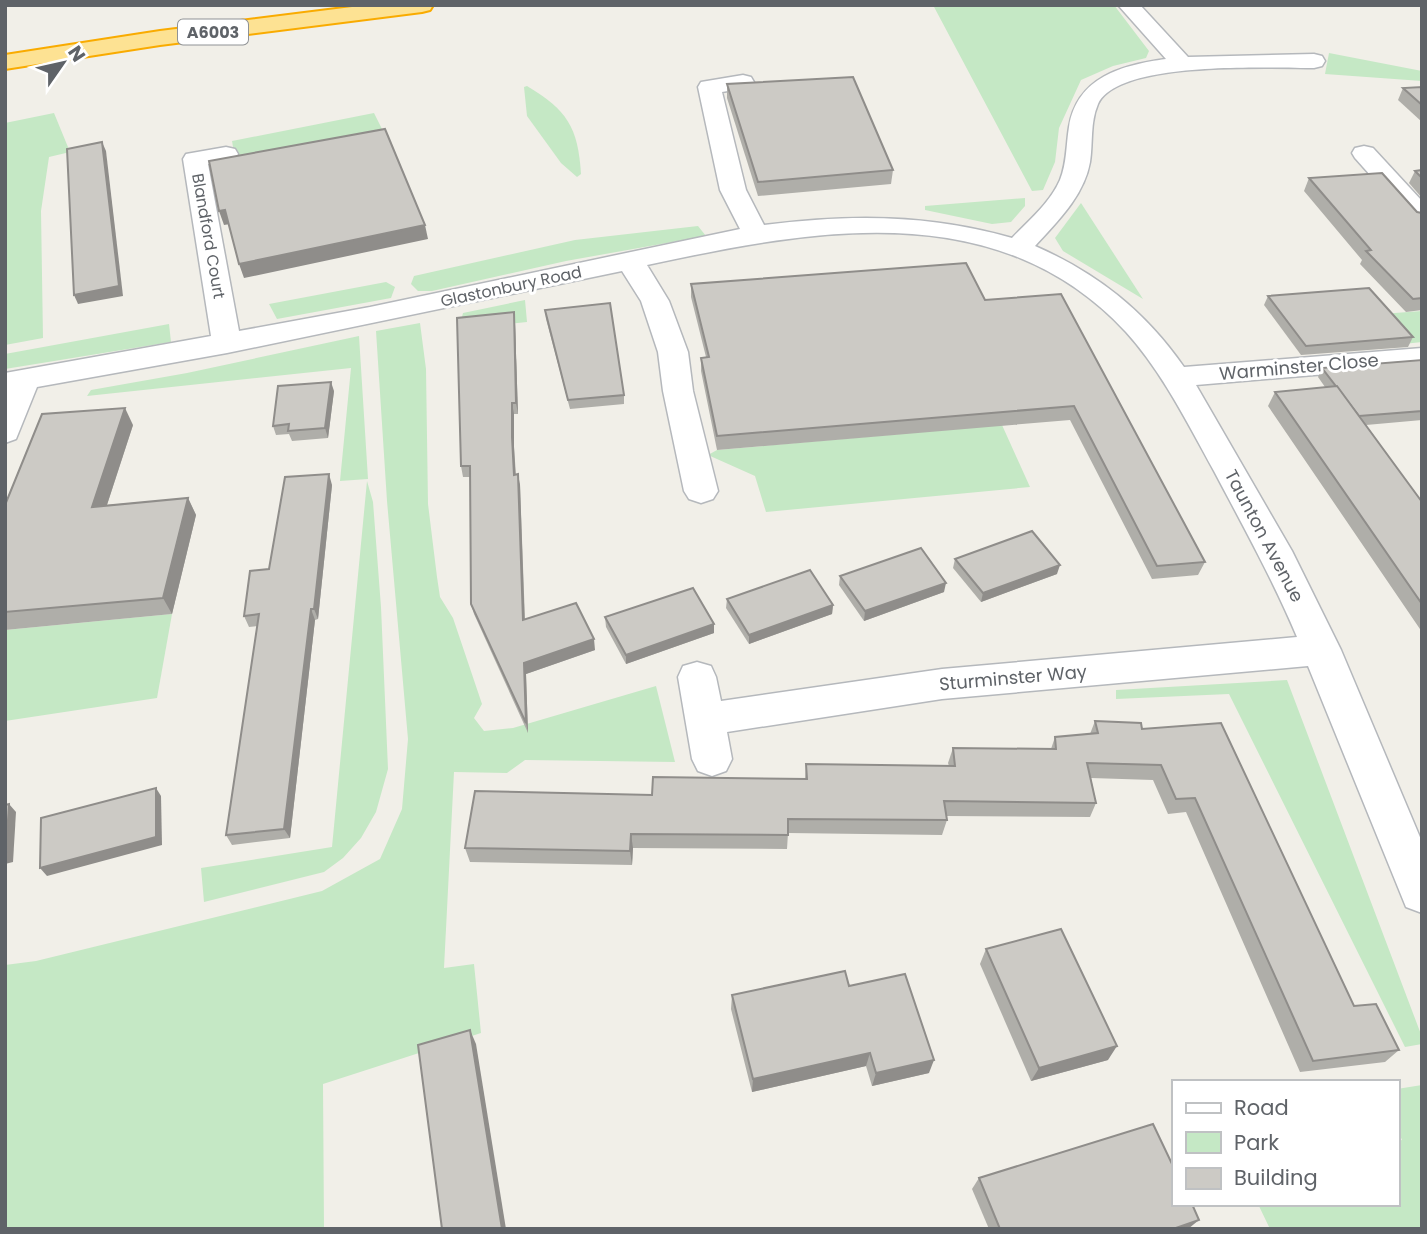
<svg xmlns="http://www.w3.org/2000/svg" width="1427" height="1234" viewBox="0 0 1427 1234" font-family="Poppins,sans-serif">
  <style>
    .green { fill: #c5e8c5 }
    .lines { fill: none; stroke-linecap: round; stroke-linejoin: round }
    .street-casing { stroke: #b5b8bc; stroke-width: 3 }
    .highway-casing { stroke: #f9ab00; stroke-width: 4 }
    .street { fill: #fff; fill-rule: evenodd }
    .highway { fill: #fde293; fill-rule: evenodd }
    .wall { fill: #afaea9 }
    .shaded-wall { fill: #8f8d8a }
    .building { fill: #cccac5; stroke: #8f8d8a; stroke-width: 2 }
    .labels { text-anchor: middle; stroke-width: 6; stroke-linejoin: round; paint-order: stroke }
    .shield { fill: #fff; stroke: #8f9295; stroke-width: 2 }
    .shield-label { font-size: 16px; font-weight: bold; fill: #5f6368 }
    .far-street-label { font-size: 16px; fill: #5f6368; stroke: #fff }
    .street-label { font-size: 18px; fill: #5f6368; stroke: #fff }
  </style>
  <rect width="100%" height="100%" fill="#f1efe8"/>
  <!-- green -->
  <g class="green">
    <path d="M933,5H1114L1149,51L1146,58L1113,66L1081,80L1059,128L1055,162L1043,190L1032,191Z"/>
    <path d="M1329,53L1422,71V81L1325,74Z"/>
    <path d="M527,86C567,110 578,127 581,174L577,177L561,163L527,116L524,87Z"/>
    <path d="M54,113L70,152L49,157L41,211L43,338L5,345V123Z"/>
    <path d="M374,113L389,143L236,164L232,141Z"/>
    <path d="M1025,198V206L1011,222L992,224L925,210V206Z"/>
    <path d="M1081,203L1143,299L1063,251L1055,238Z"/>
    <path d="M698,226L706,236L566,261L432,291H418L411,284L414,276L575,240Z"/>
    <path d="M386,282L395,287L391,298L277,319L269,304Z"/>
    <path d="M525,300L527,322L459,329L463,313Z"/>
    <path d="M1422,311V342L1367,348L1381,314Z"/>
    <path d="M420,323L426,369L428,504L437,577L440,597L453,618L482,704L474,718L484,731L513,728L656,686L675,762L525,760L507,773L454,772L444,968L474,964L481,1033L323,1084L324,1229H5V965L36,961L322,891L380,859L402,809L408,739L387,501L376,331Z"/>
    <path d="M169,324L171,342L5,369V354Z"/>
    <path d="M359,336L368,479L340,481L351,368L87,396L91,390L187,373Z"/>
    <path d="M1002,425L1030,487L766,512L755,476L708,455L717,450Z"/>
    <path d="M367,481L373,502L381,607L388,769L376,812L361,838L343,858L324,872L204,902L201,868L332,847Z"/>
    <path d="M172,614L157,698L5,721V630Z"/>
    <path d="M1287,680L1422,1037V1044L1405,1047L1229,694L1116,699V690Z"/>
    <path d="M1422,1085V1229H1270L1258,1204H1397V1141L1402,1140L1397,1129V1089Z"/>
  </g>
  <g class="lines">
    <defs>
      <g id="street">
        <path d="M1118,5H1140L1188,57L1314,54L1322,56L1325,61L1322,66L1314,68C1271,68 1118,60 1098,104C1090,122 1093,143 1090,162C1084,196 1057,222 1035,246C1097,273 1145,311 1184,367L1422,348V366L1196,385L1292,551L1341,650L1422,842V913L1406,907L1308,666L942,699L727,732L732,759L726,771L712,776L698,771L692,759L678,677L683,666L697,662L711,666L716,677L721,701L942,669L1297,637C1273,580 1243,526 1214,471C1188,424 1163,373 1126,332C997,193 810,230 647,265L669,301L688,352L693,391L718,491L713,499L701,503L689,499L684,491L663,391L658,352L641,301L622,271L227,353L37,387L16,439L5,443V373L211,336L183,159L186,154L226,147L235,149L238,154L235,159L208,164L239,331L370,307L740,229L720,190L698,87L701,82L743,75L751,77L754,82L751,87L722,92L746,190L764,225C849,214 930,214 1012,238C1029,220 1050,203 1060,180C1067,163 1066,145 1069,127C1077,77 1122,65 1166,59Z"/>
        <path d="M1364,146L1373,148L1422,201V225L1413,223L1355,158L1352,153L1355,148Z"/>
      </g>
      <path id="highway" d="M368,5H433L430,10L422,12L160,45L5,69V55L160,31Z"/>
    </defs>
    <!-- street casing -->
    <use href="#street" class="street-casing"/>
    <!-- highway casing -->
    <use href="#highway" class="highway-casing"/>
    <!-- street -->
    <use href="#street" class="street"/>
    <!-- highway -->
    <use href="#highway" class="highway"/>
  </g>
  <!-- wall -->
  <g class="wall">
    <path d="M727,84L893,170L891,184L758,196L727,98Z"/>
    <path d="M1422,87V122L1398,100L1403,88Z"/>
    <path d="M1422,170V198L1409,183L1415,171Z"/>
    <path d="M1309,178L1422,213V310L1406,312L1360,264L1362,260L1304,191Z"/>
    <path d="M691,284L985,300L1205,562L1198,575L1152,579L1070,420L717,450L701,371V358L706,357L691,297Z"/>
    <path d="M1268,296L1413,337L1408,347L1301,355L1264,305Z"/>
    <path d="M545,310L624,395V404L570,409L546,319Z"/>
    <path d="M515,323L518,414H514V447L516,475L520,485L525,620L595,650L526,674L528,733L474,614L471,604V477H463L461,466Z"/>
    <path d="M1422,360V420L1366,425L1422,502V632L1268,406L1275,392L1325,387L1318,377L1322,368Z"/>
    <path d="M334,391L328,438L292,441L289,434L276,435L273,426Z"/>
    <path d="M133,425L107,505L188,498L196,515L172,614L5,630V505Z"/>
    <path d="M332,485L318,619L315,620L290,838L232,845L226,835L257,626L249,627L244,616Z"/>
    <path d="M955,559L1057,574L981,602L953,568Z"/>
    <path d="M840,576L944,592L864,621L839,585Z"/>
    <path d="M727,599L833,605L832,614L749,644L726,608Z"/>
    <path d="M605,617L714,633L626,664L606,627Z"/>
    <path d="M1095,721L1142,729L1354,1006L1399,1050L1385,1062L1300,1072L1186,812L1168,814L1153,780L1091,778L1096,803L1090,817L946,816L947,820L942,835L788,833L787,849L633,848L632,865L470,862L465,848L652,795L805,779L806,764L949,766L948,763L953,748L1051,749L1055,737L1090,734Z"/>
    <path d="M986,949L1108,1060L1031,1081L980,964Z"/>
    <path d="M849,986L929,1073L872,1086L866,1066L752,1092L731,1009L732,995Z"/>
    <path d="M979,1178L1188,1229H989L972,1189Z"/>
  </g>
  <!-- shaded-wall -->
  <g class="shaded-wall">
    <path d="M102,142L106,151L123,296L78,304L74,295Z"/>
    <path d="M225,210L230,224L224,225L219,211Z"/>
    <path d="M425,225L428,239L244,278L239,264Z"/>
    <path d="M514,312L515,323L518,414L516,403Z"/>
    <path d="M331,382L334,391L328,438L325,428Z"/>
    <path d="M512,403L514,414V447L516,486L514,475L512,437Z"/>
    <path d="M125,408L133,425L101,523L92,507Z"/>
    <path d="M329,474L332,485L318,619L314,609Z"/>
    <path d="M518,474L520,485L525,631L523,620Z"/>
    <path d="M188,498L196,515L172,614L163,598Z"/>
    <path d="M1060,565L1057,574L981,602L983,593Z"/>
    <path d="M946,583L944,592L864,621L865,611Z"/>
    <path d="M833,605L832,614L749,644V635Z"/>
    <path d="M311,609L315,620L290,838L284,829Z"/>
    <path d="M714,624V633L626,664V655Z"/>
    <path d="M594,639L595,650L526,674L528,733L526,723L524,663Z"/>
    <path d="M156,788L161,796L162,845L47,876L40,868Z"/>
    <path d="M9,804L16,812L13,862L5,864Z"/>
    <path d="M631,834L633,848L632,865L630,851Z"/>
    <path d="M470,1030L476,1044L506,1229H502Z"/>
    <path d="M1117,1046L1108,1060L1031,1081L1039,1068Z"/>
    <path d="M870,1053L866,1066L752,1092L753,1079Z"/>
    <path d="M934,1060L929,1073L872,1086L876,1073Z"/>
    <path d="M1199,1220L1188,1229H1173Z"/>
  </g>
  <!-- building -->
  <g class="building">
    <path d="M853,77L893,170L758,182L727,84Z"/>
    <path d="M1422,87V105L1403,88Z"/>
    <path d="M385,129L425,225L239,264L225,210L219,211L209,161Z"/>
    <path d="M102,142L119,286L74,295L67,149Z"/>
    <path d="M1422,170V178L1415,171Z"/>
    <path d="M1382,173L1417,212L1422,213V298L1413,299L1366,251L1371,250L1309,178Z"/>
    <path d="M966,263L985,300L1061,294L1205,562L1157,566L1074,406L717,436L701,358L709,357L691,284Z"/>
    <path d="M1369,288L1413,337L1306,346L1268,296Z"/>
    <path d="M610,303L624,395L568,400L545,310Z"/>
    <path d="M514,312L516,403H512V437L514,475L518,474L523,620L576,603L594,639L524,663L526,723L471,604L470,466H461L457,318Z"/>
    <path d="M1422,360V411L1359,416L1322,368Z"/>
    <path d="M331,382L325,428L288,431L289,424L273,426L278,386Z"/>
    <path d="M1337,386L1422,502V604L1275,392Z"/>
    <path d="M125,408L92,507L188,498L163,598L5,612V505L42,414Z"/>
    <path d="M329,474L314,609H311L284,829L226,835L259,614L244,616L250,571L269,569L285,477Z"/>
    <path d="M1032,531L1060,565L983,593L955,559Z"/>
    <path d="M921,548L946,583L865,611L840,576Z"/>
    <path d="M810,570L833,605L749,635L727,599Z"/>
    <path d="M693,588L714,624L626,655L605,617Z"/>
    <path d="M1095,721L1141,723L1142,729L1221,723L1354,1006L1376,1004L1399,1050L1313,1061L1195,798L1176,799L1161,765L1087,763L1096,803L944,801L947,820L788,819V835L631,834L630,851L465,848L475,791L652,795L653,777L807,779L806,764L955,766L953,748L1056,749L1055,737L1098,733Z"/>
    <path d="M156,788V837L40,868L41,818Z"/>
    <path d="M9,804L6,853L5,854V805Z"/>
    <path d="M1061,929L1117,1046L1039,1068L986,949Z"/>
    <path d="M845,971L849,986L905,974L934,1060L876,1073L870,1053L753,1079L732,995Z"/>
    <path d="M470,1030L502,1229H442L418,1045Z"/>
    <path d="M1153,1124L1173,1166V1204H1192L1199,1220L1173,1229H1000L979,1178Z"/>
  </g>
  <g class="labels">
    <!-- shield labels -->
    <rect class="shield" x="178" y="19.5" width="70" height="25" rx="5"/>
    <g class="shield-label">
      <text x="213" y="38">A6003</text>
    </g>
    <!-- far-street labels -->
    <g class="far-street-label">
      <text transform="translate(209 236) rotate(80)" y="6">Blandford Court</text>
      <text transform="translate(511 286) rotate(-12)" y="6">Glastonbury Road</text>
    </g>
    <!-- street labels -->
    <g class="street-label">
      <text transform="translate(1299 367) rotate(-5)" y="6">Warminster Close</text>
      <text transform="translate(1264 536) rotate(62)" y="6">Taunton Avenue</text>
      <text transform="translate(1013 678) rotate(-5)" y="6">Sturminster Way</text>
    </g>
  </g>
  <!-- border -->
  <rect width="1427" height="1234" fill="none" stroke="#5f6368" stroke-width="14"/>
  <!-- legend -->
  <rect x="1172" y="1080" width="228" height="126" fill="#ffffff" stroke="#bfc1c3" stroke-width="2"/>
  <rect x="1186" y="1103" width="35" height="10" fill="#ffffff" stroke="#bfc1c3" stroke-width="2"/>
  <text x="1234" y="1115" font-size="21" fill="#5f6368">Road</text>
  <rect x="1186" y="1132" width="35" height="21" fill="#c5e8c5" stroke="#bfc1c3" stroke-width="2"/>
  <text x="1234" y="1150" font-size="21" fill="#5f6368">Park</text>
  <rect x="1186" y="1168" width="35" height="21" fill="#cccac5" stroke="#bfc1c3" stroke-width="2"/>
  <text x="1234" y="1185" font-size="21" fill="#5f6368">Building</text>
  <!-- north arrow -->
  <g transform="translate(63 63) rotate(56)" stroke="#ffffff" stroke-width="5" paint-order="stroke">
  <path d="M0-5L12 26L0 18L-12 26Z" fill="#5f6368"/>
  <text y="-10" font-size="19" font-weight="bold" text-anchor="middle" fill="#5f6368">N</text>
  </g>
</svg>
